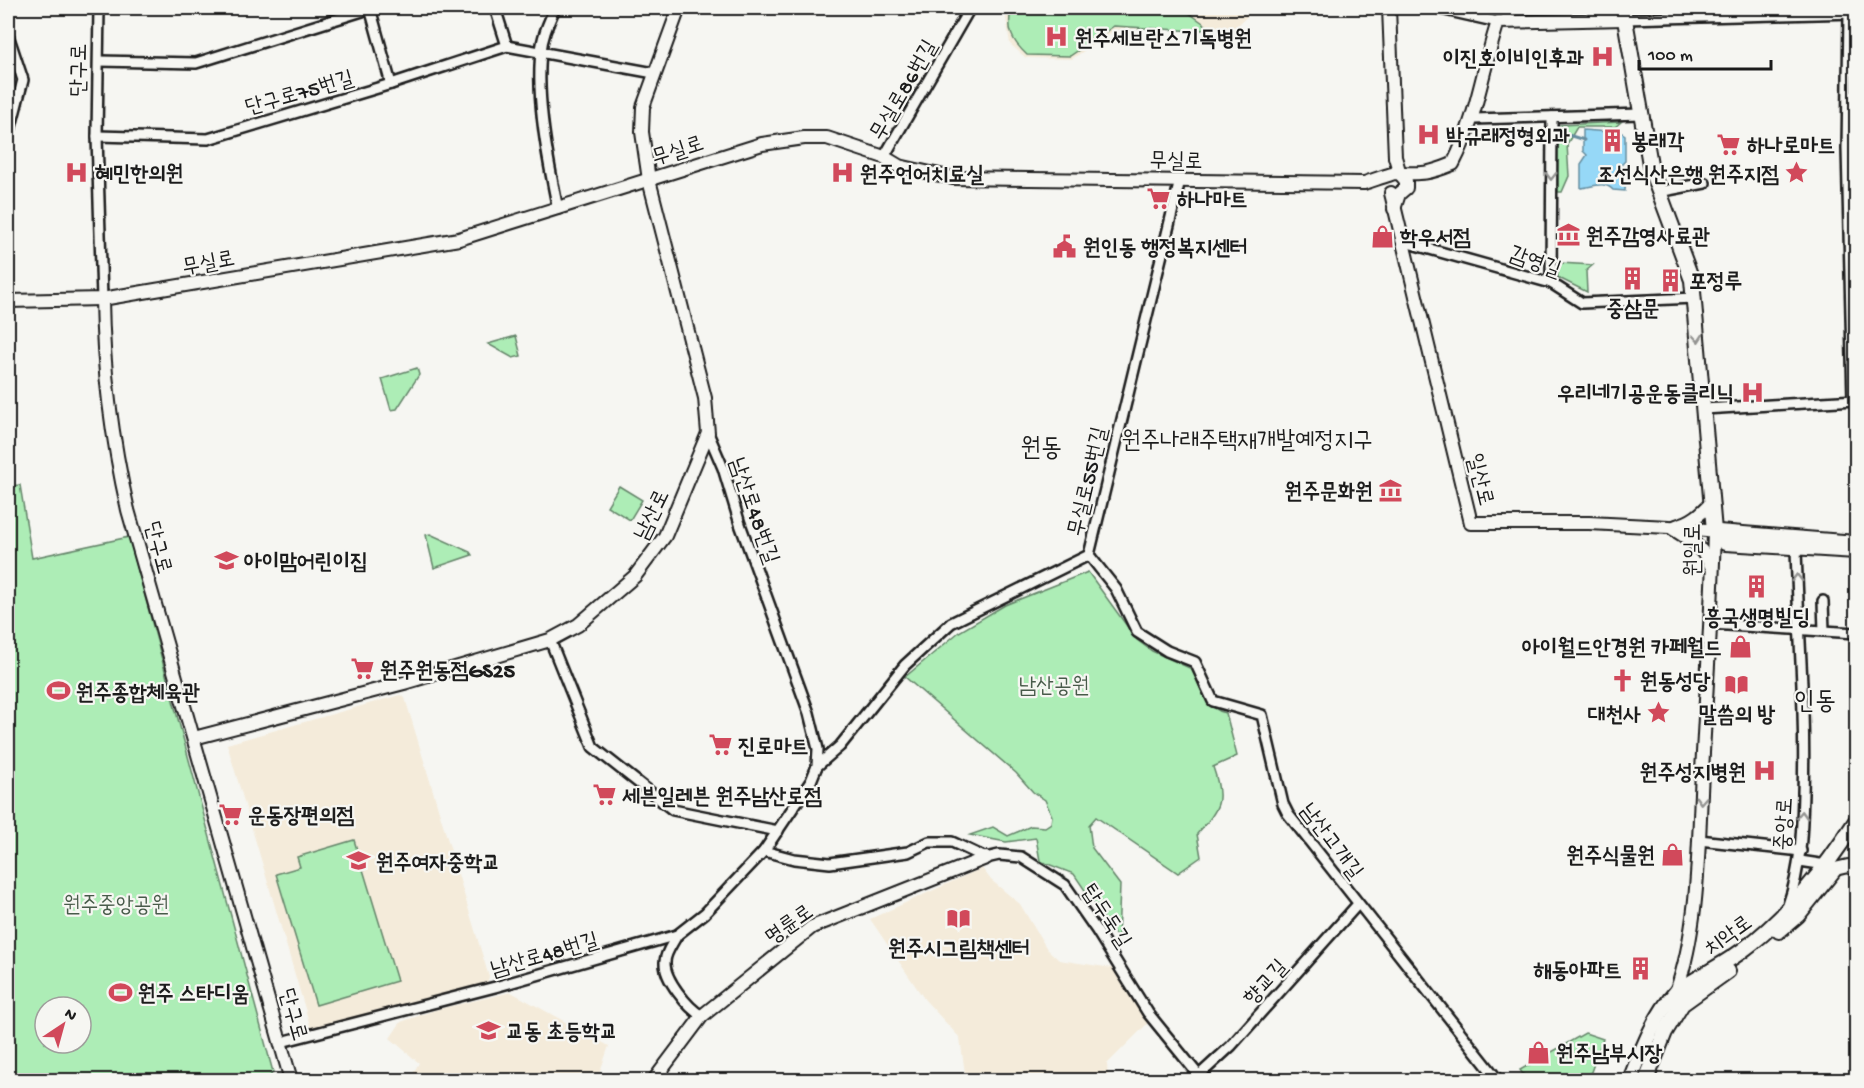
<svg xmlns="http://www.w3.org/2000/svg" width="1864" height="1088" viewBox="0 0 1864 1088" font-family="'Gochi Hand','Poor Story',sans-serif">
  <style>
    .built { fill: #f4ebda }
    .green { fill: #adedb6; stroke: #648469; stroke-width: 1.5; fill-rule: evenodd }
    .water { fill: #96d8f7; stroke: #658d9f; stroke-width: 1.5 }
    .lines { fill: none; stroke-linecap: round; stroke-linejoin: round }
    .stream { stroke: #658d9f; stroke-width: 3 }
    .minor-casing { stroke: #1c1c1c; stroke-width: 14 }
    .tertiary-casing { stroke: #1c1c1c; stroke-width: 16 }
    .secondary-casing { stroke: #1c1c1c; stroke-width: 18 }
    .minor { stroke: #f6f6f2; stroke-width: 9 }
    .tertiary { stroke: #f6f6f2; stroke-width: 12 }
    .secondary { stroke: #f6f6f2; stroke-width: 14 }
    .oneway { stroke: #949492 }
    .labels { text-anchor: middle; stroke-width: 4.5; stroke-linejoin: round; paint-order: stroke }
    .poi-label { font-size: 22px; font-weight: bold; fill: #1c1c1c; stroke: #f6f6f2; text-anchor: start }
    .street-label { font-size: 22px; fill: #1c1c1c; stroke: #f6f6f2 }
    .park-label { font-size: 22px; fill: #485b4a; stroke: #f6f6f2 }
    .neighbourhood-label { font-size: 24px; fill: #1c1c1c; stroke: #f6f6f2 }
    .quarter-label { font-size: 26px; fill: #1c1c1c; stroke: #f6f6f2 }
  </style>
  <rect width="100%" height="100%" fill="#f6f6f2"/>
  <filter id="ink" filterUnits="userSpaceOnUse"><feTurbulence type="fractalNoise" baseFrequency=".0167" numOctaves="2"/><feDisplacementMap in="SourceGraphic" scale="12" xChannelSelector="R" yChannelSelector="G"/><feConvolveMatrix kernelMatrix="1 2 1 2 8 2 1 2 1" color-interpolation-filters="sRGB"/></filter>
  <g filter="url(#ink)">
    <!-- built -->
    <g class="built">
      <path d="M1008,8H1256L1236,27L1199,25L1115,30L1072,59L1026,58L1010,44L1006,18Z"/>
      <path d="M1653,8H1747V11L1653,13Z"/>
      <path d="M400,695L405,698L489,977L487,983L311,1029L227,744Z"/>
      <path d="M982,868L991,880L1020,904L1047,949L1059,960L1112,968L1151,1020L1107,1064L1108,1080H966L960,1038L925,1000L870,919Z"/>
      <path d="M511,992L609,1046L597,1080H409L419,1063L390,1038L401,1022L435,1010Z"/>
    </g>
    <!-- green -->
    <g class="green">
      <path d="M1011,8H1182L1210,28L1196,31L1114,26L1070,56L1027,55C1011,40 1007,30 1011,8Z"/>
      <path d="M1621,122L1615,127H1577L1567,144L1569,176L1562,192H1558L1556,130L1560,125Z"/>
      <path d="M1559,263L1593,265L1586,271L1587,292L1557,277Z"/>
      <path d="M516,336L521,356L513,358L488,344Z"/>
      <path d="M417,368L419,375L397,409L391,410L382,379Z"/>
      <path d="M20,485L32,558L129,537L273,1072L267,1080H8V486ZM45,1007H81V1043H45Z"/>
      <path d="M619,486L642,500L630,520L607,506Z"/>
      <path d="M430,534L470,552L472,555L434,568L426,535Z"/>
      <path d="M1088,572L1137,640L1152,651L1194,670C1199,688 1206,709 1226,713L1237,756L1213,767C1225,801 1220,808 1197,834L1201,857L1178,873L1096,817L1089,825L1092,848L1120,885L1118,939L1074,874L1040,861L1036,838L1006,842L970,835L993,827L1008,836L1031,826L1045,827L1051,823L1052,816L1045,800L1033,792L1016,773L905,677L959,632L1005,605Z"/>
      <path d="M354,840L397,981L316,1005L276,874L300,867L297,857Z"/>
      <path d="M1585,1033L1603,1039L1588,1080H1527L1520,1070Z"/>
    </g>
    <!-- water -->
    <path class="water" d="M1583,130L1622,133L1625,135V161L1621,165L1626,171L1625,191L1613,190C1604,180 1592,187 1581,188V164L1587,155L1583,151Z"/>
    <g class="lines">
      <!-- stream -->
      <path class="stream" d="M1565,134L1584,140"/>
      <defs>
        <g id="minor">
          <path d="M99,8L97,136L102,299"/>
          <path d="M370,8L391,84"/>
          <path d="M495,8L507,46"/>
          <path d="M555,8C549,22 542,36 541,52C536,100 548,161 558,209"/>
          <path d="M1436,8L1498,22"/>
          <path d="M8,11L10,8"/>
          <path d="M1849,14L1847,148L1853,400"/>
          <path d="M1625,19L1856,13"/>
          <path d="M1505,22L1509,8"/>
          <path d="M8,35L23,80L8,138"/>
          <path d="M99,61L196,63L372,8"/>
          <path d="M1474,119L1641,114"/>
          <path d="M97,136L208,139L391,84L507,46L654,73"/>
          <path d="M884,157L970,8"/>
          <path d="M1658,192L1705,183"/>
          <path d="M1401,241L1551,283L1582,303L1694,298"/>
          <path d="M1551,283L1552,117"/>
          <path d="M1704,409L1856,400"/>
          <path d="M1089,555L1116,589L1137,632L1167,651L1195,662L1213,701L1262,715L1283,804L1288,814L1498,1080"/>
          <path d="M1089,555L1180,180"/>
          <path d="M1823,601L1824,631"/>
          <path d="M1711,624L1856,633"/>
          <path d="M550,640L593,747L673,810L778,831"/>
          <path d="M817,766L840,746L905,665L951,623L1089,555"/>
          <path d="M1699,840L1801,851"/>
          <path d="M764,851L794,859L830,863L908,852L929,842H952L986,858L999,855L1021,857L1065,885L1097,931L1148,1013L1200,1077"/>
          <path d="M1800,861L1826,865"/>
          <path d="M1788,905C1801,868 1802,832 1803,793C1806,711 1798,629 1796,547"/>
          <path d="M677,935C673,943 665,953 665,962C664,979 688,1008 702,1016"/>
          <path d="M281,1042L495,987L677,935L705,913L764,851L811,781L817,766L818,749L809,713L740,524L723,468L708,433"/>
          <path d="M1194,1080L1231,1046L1358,904"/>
        </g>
        <g id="tertiary">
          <path d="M1389,8L1395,157L1400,174"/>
          <path d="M1391,193L1471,523H1589L1669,527L1856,542"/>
          <path d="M1394,209L1399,194L1406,188V181L1401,175"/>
          <path d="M102,299C103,370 112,440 128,510L291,1080"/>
          <path d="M8,301L102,299L459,239L762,144L804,138H827L884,157L899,166L953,178L1364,183C1371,181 1393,173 1396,173C1423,174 1428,174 1453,164C1477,118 1482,70 1498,22L1625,19"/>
          <path d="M1676,526C1692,522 1701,514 1712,502"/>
          <path d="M1673,529C1689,539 1704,548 1711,566"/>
          <path d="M194,738L404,683L550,640L578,625L635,576L665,536L708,433L705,398L649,180L642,132L643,107L679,8"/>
          <path d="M1835,869L1848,866L1856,870"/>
          <path d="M1676,992C1700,923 1698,844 1702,772C1706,692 1712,612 1714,531"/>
          <path d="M654,1080L702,1016L812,927L986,858"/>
        </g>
        <g id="secondary">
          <path d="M1623,8L1651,170L1692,280L1714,531L1725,543L1856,551"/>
          <path d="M1779,931L1798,915L1834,870"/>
          <path d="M1630,1080C1642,1050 1654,1017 1676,992C1698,977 1722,966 1743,950C1790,915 1825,869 1856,821"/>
          <path d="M1646,1080L1665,1032L1682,1004L1728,971"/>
        </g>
      </defs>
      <!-- minor casing -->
      <use href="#minor" class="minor-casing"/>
      <!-- tertiary casing -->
      <use href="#tertiary" class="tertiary-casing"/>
      <!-- secondary casing -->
      <use href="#secondary" class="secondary-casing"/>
      <!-- minor -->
      <use href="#minor" class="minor"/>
      <!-- tertiary -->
      <use href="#tertiary" class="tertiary"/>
      <!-- secondary -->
      <use href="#secondary" class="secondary"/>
    </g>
    <!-- one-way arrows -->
    <defs><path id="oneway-chevron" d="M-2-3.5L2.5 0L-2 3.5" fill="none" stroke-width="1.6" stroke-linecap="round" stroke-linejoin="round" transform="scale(1.5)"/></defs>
    <g class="oneway">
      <use href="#oneway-chevron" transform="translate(1551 176) rotate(91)"/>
      <use href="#oneway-chevron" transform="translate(1698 338) rotate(85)"/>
      <use href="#oneway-chevron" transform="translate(1797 578) rotate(-91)"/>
      <use href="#oneway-chevron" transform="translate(1701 800) rotate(93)"/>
      <use href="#oneway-chevron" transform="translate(1802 815) rotate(-88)"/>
    </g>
  </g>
  <!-- icons -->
  <defs>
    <symbol id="hospital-bare" viewBox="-9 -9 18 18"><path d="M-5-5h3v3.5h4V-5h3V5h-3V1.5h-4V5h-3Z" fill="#d1495b" stroke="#f6f6f2" stroke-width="2.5" paint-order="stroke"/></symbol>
    <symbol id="building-bare" viewBox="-9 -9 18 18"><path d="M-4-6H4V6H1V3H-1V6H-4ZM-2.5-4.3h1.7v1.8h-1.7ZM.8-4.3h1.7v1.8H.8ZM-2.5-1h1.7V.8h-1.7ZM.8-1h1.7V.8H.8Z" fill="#d1495b" stroke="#f6f6f2" stroke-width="2.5" paint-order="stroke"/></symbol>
    <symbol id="supermarket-bare" viewBox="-9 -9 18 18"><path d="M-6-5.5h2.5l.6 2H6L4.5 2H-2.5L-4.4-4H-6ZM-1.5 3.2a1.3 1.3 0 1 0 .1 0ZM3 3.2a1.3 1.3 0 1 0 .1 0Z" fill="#d1495b" stroke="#f6f6f2" stroke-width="2.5" paint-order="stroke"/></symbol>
    <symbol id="sight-bare" viewBox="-9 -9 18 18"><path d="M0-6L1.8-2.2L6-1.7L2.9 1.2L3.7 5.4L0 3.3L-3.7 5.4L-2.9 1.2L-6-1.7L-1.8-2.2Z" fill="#d1495b" stroke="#f6f6f2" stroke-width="2.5" paint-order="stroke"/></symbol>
    <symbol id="museum-bare" viewBox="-9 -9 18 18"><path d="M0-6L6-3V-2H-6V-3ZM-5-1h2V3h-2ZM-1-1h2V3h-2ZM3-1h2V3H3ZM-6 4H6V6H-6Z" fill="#d1495b" stroke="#f6f6f2" stroke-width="2.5" paint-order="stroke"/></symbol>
    <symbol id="shop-bare" viewBox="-9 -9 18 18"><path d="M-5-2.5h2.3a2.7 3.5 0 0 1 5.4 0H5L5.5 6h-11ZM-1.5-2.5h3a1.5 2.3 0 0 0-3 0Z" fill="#d1495b" stroke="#f6f6f2" stroke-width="2.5" paint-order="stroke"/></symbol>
    <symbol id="civic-bare" viewBox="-9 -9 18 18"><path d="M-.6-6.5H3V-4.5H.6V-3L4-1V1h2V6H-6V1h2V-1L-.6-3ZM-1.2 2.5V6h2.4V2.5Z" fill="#d1495b" stroke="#f6f6f2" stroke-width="2.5" paint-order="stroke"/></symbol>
    <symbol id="school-bare" viewBox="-9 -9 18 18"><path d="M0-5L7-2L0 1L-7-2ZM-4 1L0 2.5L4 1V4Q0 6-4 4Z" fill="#d1495b" stroke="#f6f6f2" stroke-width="2.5" paint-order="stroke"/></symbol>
    <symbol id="church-bare" viewBox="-9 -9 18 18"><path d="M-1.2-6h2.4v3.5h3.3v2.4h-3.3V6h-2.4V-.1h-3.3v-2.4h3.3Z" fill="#d1495b" stroke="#f6f6f2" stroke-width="2.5" paint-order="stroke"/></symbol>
    <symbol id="library-bare" viewBox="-9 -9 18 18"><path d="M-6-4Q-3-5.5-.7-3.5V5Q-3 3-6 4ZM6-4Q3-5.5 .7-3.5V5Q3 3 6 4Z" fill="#d1495b" stroke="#f6f6f2" stroke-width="2.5" paint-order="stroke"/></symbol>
    <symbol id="stadium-bare" viewBox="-9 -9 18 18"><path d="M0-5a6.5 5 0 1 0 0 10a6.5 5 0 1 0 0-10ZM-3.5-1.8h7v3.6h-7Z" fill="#d1495b" stroke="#f6f6f2" stroke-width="2.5" paint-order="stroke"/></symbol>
  </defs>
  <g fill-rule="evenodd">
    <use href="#hospital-bare" x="1040" y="20" width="33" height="33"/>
    <use href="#hospital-bare" x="1586" y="40" width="33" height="33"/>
    <use href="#hospital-bare" x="1412" y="118" width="33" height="33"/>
    <use href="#building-bare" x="1596" y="124" width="33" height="33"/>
    <use href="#supermarket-bare" x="1712" y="128" width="33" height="33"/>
    <use href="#hospital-bare" x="60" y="156" width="33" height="33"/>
    <use href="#hospital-bare" x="826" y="156" width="33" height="33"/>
    <use href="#sight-bare" x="1780" y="156" width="33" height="33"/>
    <use href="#supermarket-bare" x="1142" y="182" width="33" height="33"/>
    <use href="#museum-bare" x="1552" y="218" width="33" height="33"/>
    <use href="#shop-bare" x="1366" y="220" width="33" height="33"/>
    <use href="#civic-bare" x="1048" y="230" width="33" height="33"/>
    <use href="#building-bare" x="1616" y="262" width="33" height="33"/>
    <use href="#building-bare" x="1654" y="264" width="33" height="33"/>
    <use href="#hospital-bare" x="1736" y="376" width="33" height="33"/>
    <use href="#museum-bare" x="1374" y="474" width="33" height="33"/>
    <use href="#school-bare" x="210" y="544" width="33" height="33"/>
    <use href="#building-bare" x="1740" y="570" width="33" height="33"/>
    <use href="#shop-bare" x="1724" y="630" width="33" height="33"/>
    <use href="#supermarket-bare" x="346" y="652" width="33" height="33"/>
    <use href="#church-bare" x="1606" y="664" width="33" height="33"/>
    <use href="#library-bare" x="1720" y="668" width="33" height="33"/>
    <use href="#stadium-bare" x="42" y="674" width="33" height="33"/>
    <use href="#sight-bare" x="1642" y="696" width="33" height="33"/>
    <use href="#supermarket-bare" x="704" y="728" width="33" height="33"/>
    <use href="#hospital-bare" x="1748" y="754" width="33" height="33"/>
    <use href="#supermarket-bare" x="588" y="778" width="33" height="33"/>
    <use href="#supermarket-bare" x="214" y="798" width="33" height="33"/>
    <use href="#shop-bare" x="1656" y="838" width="33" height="33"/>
    <use href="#school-bare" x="342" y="844" width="33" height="33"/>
    <use href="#library-bare" x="942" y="902" width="33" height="33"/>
    <use href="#building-bare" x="1624" y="952" width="33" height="33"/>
    <use href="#stadium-bare" x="104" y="976" width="33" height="33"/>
    <use href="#school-bare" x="472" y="1014" width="33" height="33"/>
    <use href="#shop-bare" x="1522" y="1036" width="33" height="33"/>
  </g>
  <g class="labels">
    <!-- poi labels -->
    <g class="poi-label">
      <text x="1075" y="45">원주세브란스기독병원</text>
      <text x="1584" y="65" text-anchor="end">이진호이비인후과</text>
      <text x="1446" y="143">박규래정형외과</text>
      <text x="1631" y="148">봉래각</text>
      <text x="1747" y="152">하나로마트</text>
      <text x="95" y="180">혜민한의원</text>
      <text x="860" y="181">원주언어치료실</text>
      <text x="1779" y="181" text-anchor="end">조선식산은행 원주지점</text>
      <text x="1177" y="206">하나마트</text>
      <text x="1586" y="243">원주감영사료관</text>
      <text x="1400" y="244">학우서점</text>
      <text x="1083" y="254">원인동 행정복지센터</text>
      <text x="1689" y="288">포정루</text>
      <text x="1633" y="315" text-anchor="middle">중삼문</text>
      <text x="1734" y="400" text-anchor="end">우리네기공운동클리닉</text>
      <text x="1373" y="498" text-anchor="end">원주문화원</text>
      <text x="244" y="568">아이맘어린이집</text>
      <text x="1757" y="624" text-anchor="middle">흥국생명빌딩</text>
      <text x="1722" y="654" text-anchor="end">아이월드안경원 카페월드</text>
      <text x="380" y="677">원주원동점GS25</text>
      <text x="1640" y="688">원동성당</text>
      <text x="76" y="699">원주종합체육관</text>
      <text x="1641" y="721" text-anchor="end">대천사</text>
      <text x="1737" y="721" text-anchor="middle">말씀의 방</text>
      <text x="738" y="753">진로마트</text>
      <text x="1746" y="779" text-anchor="end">원주성지병원</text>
      <text x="622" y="803">세븐일레븐 원주남산로점</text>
      <text x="248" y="822">운동장편의점</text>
      <text x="1655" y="862" text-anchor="end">원주식물원</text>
      <text x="376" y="869">원주여자중학교</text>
      <text x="959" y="955" text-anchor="middle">원주시그림책센터</text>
      <text x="1622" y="977" text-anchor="end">해동아파트</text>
      <text x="138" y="1000">원주 스타디움</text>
      <text x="506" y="1038">교동 초등학교</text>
      <text x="1556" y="1060">원주남부시장</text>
    </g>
    <!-- street labels -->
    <g class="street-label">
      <text transform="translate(77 70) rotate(-89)" y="8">단구로</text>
      <text transform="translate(902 89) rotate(-60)" y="8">무실로86번길</text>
      <text transform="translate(299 91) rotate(-16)" y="8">단구로75번길</text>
      <text transform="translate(677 149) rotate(-18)" y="8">무실로</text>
      <text transform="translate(1176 159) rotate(1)" y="8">무실로</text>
      <text transform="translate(1536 260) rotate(20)" y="8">감영길</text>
      <text transform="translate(208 261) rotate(-11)" y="8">무실로</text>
      <text transform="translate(1482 479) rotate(76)" y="8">일산로</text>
      <text transform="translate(1086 481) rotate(-77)" y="8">무실로55번길</text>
      <text transform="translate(756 510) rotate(71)" y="8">남산로48번길</text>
      <text transform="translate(650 514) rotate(-64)" y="8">남산로</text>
      <text transform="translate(160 547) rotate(75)" y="8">단구로</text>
      <text transform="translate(1691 550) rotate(-90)" y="8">원일로</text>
      <text transform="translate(1782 824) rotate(-87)" y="8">중앙로</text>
      <text transform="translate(1333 840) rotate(53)" y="8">남산고개길</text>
      <text transform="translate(1108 915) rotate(57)" y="8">탑두둑길</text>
      <text transform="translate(788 923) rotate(-35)" y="8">명륜로</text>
      <text transform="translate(1727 934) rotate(-36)" y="8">치악로</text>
      <text transform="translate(544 953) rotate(-16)" y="8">남산로48번길</text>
      <text transform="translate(1264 981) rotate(-47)" y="8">향교길</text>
      <text transform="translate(295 1014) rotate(74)" y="8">단구로</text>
    </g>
    <!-- park labels -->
    <g class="park-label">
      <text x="1054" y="692">남산공원</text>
      <text x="116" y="911">원주중앙공원</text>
    </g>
    <!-- neighbourhood labels -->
    <g class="neighbourhood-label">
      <text x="1247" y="447">원주나래주택재개발예정지구</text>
    </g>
    <!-- quarter labels -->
    <g class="quarter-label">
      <text x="1041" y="455">원동</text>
      <text x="1815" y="708">인동</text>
    </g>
  </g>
  <!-- margin -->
  <rect width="1864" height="1088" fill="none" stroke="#f6f6f2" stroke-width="30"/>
  <rect x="15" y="15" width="1834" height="1058" fill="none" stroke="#1c1c1c" stroke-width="2" filter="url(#ink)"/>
  <!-- north arrow -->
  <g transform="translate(63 1025) rotate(36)"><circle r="28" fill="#f6f6f2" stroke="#9f9f9c" stroke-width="1.5"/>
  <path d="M0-4.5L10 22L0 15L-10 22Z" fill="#d1495b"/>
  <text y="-9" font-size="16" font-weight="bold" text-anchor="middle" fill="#1c1c1c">N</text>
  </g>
  <!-- scale -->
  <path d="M1639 60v9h132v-9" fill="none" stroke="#1c1c1c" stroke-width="3"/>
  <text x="1648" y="60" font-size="18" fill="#1c1c1c" stroke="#f6f6f2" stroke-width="4.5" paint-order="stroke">100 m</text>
</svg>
